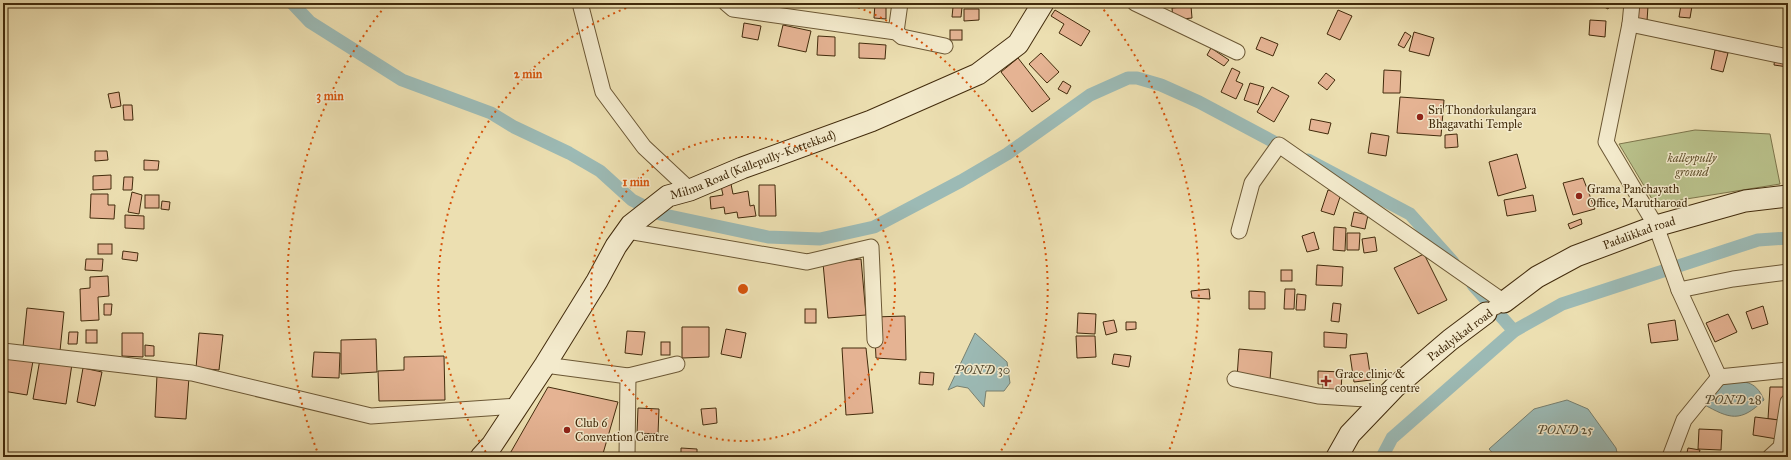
<svg xmlns="http://www.w3.org/2000/svg" width="1791" height="460" viewBox="0 0 1791 460" font-family="'IM FELL Great Primer',serif">
  <style>
    .green { fill: #b9c18b; stroke: #7e764c }
    .water { fill: #9cbab5; stroke: #788171 }
    .lines { fill: none; stroke-linecap: round; stroke-linejoin: round }
    .canal { stroke: #9cbab5; stroke-width: 13 }
    .building { fill: #e5b393; stroke: #422b0c }
    .street-casing { stroke: #6c5835; stroke-width: 17 }
    .secondary-casing { stroke: #422b0c; stroke-width: 23 }
    .street { stroke: #f3eacc; stroke-width: 15 }
    .secondary { stroke: #f3eacc; stroke-width: 21 }
    .ring { fill: none; stroke: #d7540c; stroke-width: 2; stroke-dasharray: 2 4 }
    .poi-dot { fill: #8f2418; stroke: #f3eacc; stroke-width: 1.5 }
    .labels { text-anchor: middle; stroke-width: 3; stroke-linejoin: round; paint-order: stroke }
    .poi-label { font-size: 12px; fill: #422b0c; stroke: #f3eacc; text-anchor: start }
    .park-label { font-size: 12px; font-style: italic; fill: #60502c; stroke: #f3eacc }
    .street-label { font-size: 12px; fill: #422b0c; stroke: #f3eacc }
    .water-label { font-size: 13px; font-style: italic; fill: #584f36; stroke: #f3eacc }
    .centre { fill: #d7540c; stroke: #f3eacc; stroke-width: 2 }
    .ring-label { font-size: 12px; text-anchor: middle; font-weight: bold; fill: #d7540c; stroke: #f3eacc; stroke-width: 3; stroke-linejoin: round; paint-order: stroke }
  </style>
  <rect width="100%" height="100%" fill="#ecdfb1"/>
  <filter id="stains"><feTurbulence type="fractalNoise" baseFrequency=".005" numOctaves="4"/><feColorMatrix values="0 0 0 0 .2 0 0 0 0 .09 0 0 0 0 .02 0 0 0 .5 -.17"/></filter>
  <radialGradient id="worn" r=".72"><stop offset=".6" stop-color="#630" stop-opacity="0"/><stop offset="1" stop-color="#630" stop-opacity=".3"/></radialGradient>
  <!-- green -->
  <path class="green" d="M1695,130L1770,134L1780,184L1655,204L1619,144Z"/>
  <!-- water -->
  <g class="water">
    <path d="M975,333L1007,362L1010,383L1004,391H986L984,407L968,388L957,386L948,390Z"/>
    <path d="M1724,380C1744,382 1755,379 1764,400C1740,423 1730,419 1703,404Z"/>
    <path d="M1567,400L1588,409L1616,448L1618,457H1496L1489,449L1534,409Z"/>
  </g>
  <g class="lines">
    <!-- canal -->
    <g class="canal">
      <path d="M292,3L310,22L402,80L491,113L514,127L569,153L600,171L632,200L660,214L768,237L820,239L874,227L961,181L1007,154L1090,95L1128,78H1137L1161,85L1199,102L1287,149"/>
      <path d="M1308,160L1410,214L1453,262"/>
      <path d="M1473,285L1514,331"/>
      <path d="M1382,457L1392,438L1514,331L1562,304L1758,240L1788,238"/>
    </g>
  </g>
  <!-- building -->
  <g class="building">
    <path d="M875,3H886V19L874,18Z"/>
    <path d="M1597,3H1611L1608,9Z"/>
    <path d="M1638,5L1648,6L1647,21L1637,20Z"/>
    <path d="M1681,5L1692,6L1690,18L1679,17Z"/>
    <path d="M1191,6L1192,18L1173,20L1172,8Z"/>
    <path d="M953,7H962L961,17H952Z"/>
    <path d="M964,9H979V20L964,21Z"/>
    <path d="M1055,10L1090,31L1081,46L1059,33L1064,24L1051,16Z"/>
    <path d="M1338,10L1352,16L1340,40L1327,34Z"/>
    <path d="M1590,20L1606,21L1605,37L1589,35Z"/>
    <path d="M744,23L761,26L758,40L742,37Z"/>
    <path d="M783,25L811,31L806,52L778,46Z"/>
    <rect x="950" y="30" width="12" height="10"/>
    <path d="M1405,32L1411,36L1404,48L1398,45Z"/>
    <path d="M1414,32L1434,38L1429,56L1409,51Z"/>
    <path d="M818,36L835,37V56L817,55Z"/>
    <path d="M1261,37L1278,44L1273,56L1256,49Z"/>
    <path d="M859,43L886,45L885,59L859,58Z"/>
    <path d="M1211,48L1229,60L1224,66L1207,55Z"/>
    <path d="M1776,48L1788,50V67L1774,65Z"/>
    <path d="M1715,50L1728,53L1723,72L1711,69Z"/>
    <path d="M1041,53L1059,72L1047,83L1029,64Z"/>
    <path d="M1018,58L1050,99L1032,112L1001,72Z"/>
    <path d="M1232,68L1240,72L1236,81L1243,84L1236,99L1221,92Z"/>
    <path d="M1384,70L1401,71L1400,93H1383Z"/>
    <path d="M1326,73L1335,80L1327,90L1318,83Z"/>
    <path d="M1063,81L1071,86L1067,94L1058,89Z"/>
    <path d="M1250,83L1264,87L1258,105L1244,100Z"/>
    <path d="M1272,87L1289,96L1274,122L1257,112Z"/>
    <path d="M119,92L121,106L111,108L108,94Z"/>
    <path d="M1400,97L1444,100L1441,136L1397,133Z"/>
    <path d="M123,105H132L133,120H124Z"/>
    <path d="M1311,119L1331,123L1328,134L1309,130Z"/>
    <path d="M1371,133L1389,136L1386,156L1368,153Z"/>
    <path d="M1457,134L1458,147L1445,148V135Z"/>
    <path d="M95,151H107L108,160L95,161Z"/>
    <path d="M1517,154L1526,188L1498,196L1489,162Z"/>
    <path d="M144,160L159,161L158,170H144Z"/>
    <path d="M111,175V189L93,190V176Z"/>
    <path d="M124,177H133L132,190H123Z"/>
    <path d="M1583,178L1595,209L1573,215L1563,183Z"/>
    <path d="M731,184L733,194L748,191L750,206L754,205L756,216L738,218L737,212L725,214L724,207L711,209L710,197L723,195L721,186Z"/>
    <path d="M759,185H775L776,216H759Z"/>
    <path d="M1328,190L1341,194L1334,215L1321,211Z"/>
    <path d="M132,192L142,195L139,214L128,212Z"/>
    <path d="M91,194H108V205H115L114,219L90,218Z"/>
    <rect x="145" y="195" width="14" height="13"/>
    <path d="M1533,195L1536,211L1507,216L1504,200Z"/>
    <path d="M162,201L170,202L169,210L161,209Z"/>
    <path d="M1354,212L1368,215L1365,229L1351,226Z"/>
    <path d="M125,215L144,216V229L125,228Z"/>
    <path d="M1581,219L1582,224L1570,229L1568,224Z"/>
    <path d="M1334,227L1346,228L1345,251L1333,250Z"/>
    <path d="M1314,232L1319,249L1307,252L1302,236Z"/>
    <path d="M1347,233H1360L1359,250H1347Z"/>
    <path d="M1375,237L1377,251L1364,253L1362,239Z"/>
    <rect x="98" y="244" width="14" height="10"/>
    <path d="M123,251L138,253L137,261L122,259Z"/>
    <path d="M1424,254L1447,300L1418,314L1394,268Z"/>
    <path d="M86,259H103L102,271L85,270Z"/>
    <path d="M861,259L866,315L828,318L823,263Z"/>
    <path d="M1317,265L1343,267L1342,286L1316,285Z"/>
    <rect x="1281" y="270" width="11" height="11"/>
    <path d="M108,276L109,296L98,297L99,320L81,321L80,289L90,288V277Z"/>
    <path d="M1209,289L1210,299L1192,298L1191,291Z"/>
    <path d="M1285,289H1295L1294,309H1284Z"/>
    <path d="M1249,291L1265,292V309H1249Z"/>
    <path d="M1297,294L1306,295L1305,310H1296Z"/>
    <path d="M1333,303L1341,304L1339,322L1331,321Z"/>
    <path d="M104,304H112L111,315H104Z"/>
    <path d="M1763,306L1768,324L1752,329L1746,312Z"/>
    <path d="M27,308L64,312L60,351L23,347Z"/>
    <rect x="805" y="309" width="11" height="14"/>
    <path d="M1078,313L1096,314L1095,334L1077,333Z"/>
    <path d="M1728,314L1737,332L1715,342L1706,323Z"/>
    <path d="M905,316L906,360L876,358L874,317Z"/>
    <path d="M1114,320L1117,332L1106,335L1103,322Z"/>
    <path d="M1675,320L1678,340L1651,343L1648,324Z"/>
    <path d="M1126,322H1136V329L1126,330Z"/>
    <path d="M682,327H709V357L682,358Z"/>
    <path d="M726,329L746,333L741,358L721,354Z"/>
    <rect x="86" y="330" width="11" height="13"/>
    <path d="M627,331L645,332L642,355L625,353Z"/>
    <path d="M69,332H78L77,344H68Z"/>
    <path d="M1324,332L1347,334L1346,348L1324,347Z"/>
    <path d="M122,333H143V357L122,356Z"/>
    <path d="M199,333L223,335L219,370L196,368Z"/>
    <path d="M1076,336H1095L1096,357L1077,358Z"/>
    <path d="M376,339L377,372L341,374V340Z"/>
    <rect x="661" y="342" width="9" height="13"/>
    <path d="M145,345L154,346V356H145Z"/>
    <path d="M842,348H866L873,413L846,415Z"/>
    <path d="M1239,349L1272,352L1270,380L1237,378Z"/>
    <path d="M314,352L340,353L339,378L312,377Z"/>
    <path d="M1367,353L1371,380L1354,382L1350,355Z"/>
    <path d="M1114,354L1131,356L1129,367L1112,364Z"/>
    <path d="M444,356L445,400L379,401L378,371L404,370V357Z"/>
    <path d="M7,357L33,361L27,395L3,391Z"/>
    <path d="M40,359L72,364L66,404L33,399Z"/>
    <path d="M83,368L102,372L95,406L77,402Z"/>
    <path d="M1318,371L1342,372L1341,392L1323,391V384H1318Z"/>
    <path d="M920,372L934,373L933,385L919,384Z"/>
    <path d="M157,375L189,377L186,419L155,417Z"/>
    <path d="M548,387L618,402L602,457H508Z"/>
    <path d="M1770,387H1784L1782,420L1768,419Z"/>
    <path d="M638,408L659,409L658,434L637,433Z"/>
    <path d="M716,408L717,423L703,425L701,409Z"/>
    <path d="M1755,417L1779,420L1777,439L1753,435Z"/>
    <path d="M1699,429L1722,430L1721,450L1698,449Z"/>
    <path d="M681,448L697,449V457H681Z"/>
    <path d="M1688,448L1700,450L1698,457H1686Z"/>
  </g>
  <g class="lines">
    <defs>
      <g id="street">
        <path d="M580,3L603,92L644,147L690,190"/>
        <path d="M726,3L733,9L896,32L902,37L945,46"/>
        <path d="M1135,3L1237,52"/>
        <path d="M1632,3L1630,24L1788,57"/>
        <path d="M1630,24L1606,142L1656,226L1679,290"/>
        <path d="M896,32L900,3"/>
        <path d="M628,231L807,262L871,247L875,340"/>
        <path d="M1239,231L1252,183L1279,145L1504,302L1495,307"/>
        <path d="M1788,272L1733,279L1679,290L1719,377L1788,370"/>
        <path d="M3,351L192,373L371,416L518,406"/>
        <path d="M545,365L628,376L677,364"/>
        <path d="M1235,379L1318,396L1382,400"/>
        <path d="M627,457L628,376"/>
        <path d="M1670,457L1684,420L1719,377"/>
        <path d="M1770,457L1781,447L1788,402"/>
      </g>
      <g id="secondary">
        <path id="s1" d="M1504,302L1537,277L1576,256L1656,226L1745,201L1788,196"/>
        <path id="s2" d="M481,457L492,445L545,365L597,281L616,246L631,225L668,196L690,190L742,168L871,121L978,74L1018,44L1043,3"/>
        <path d="M1337,457L1350,434L1395,387L1450,340L1486,313"/>
      </g>
    </defs>
    <!-- street casing -->
    <use href="#street" class="street-casing"/>
    <!-- secondary casing -->
    <use href="#secondary" class="secondary-casing"/>
    <!-- street -->
    <use href="#street" class="street"/>
    <!-- secondary -->
    <use href="#secondary" class="secondary"/>
  </g>
  <!-- distance rings -->
  <g class="ring">
    <circle cx="743" cy="289" r="152"/>
    <path d="M489 457A304 304 0 0 1 639 3M847 3A304 304 0 0 1 997 457"/>
    <path d="M319 456A456 456 0 0 1 386 5M1100 5A456 456 0 0 1 1167 456"/>
  </g>
  <!-- markers -->
  <g class="poi-dot">
    <circle cx="1420" cy="117" r="4"/>
    <circle cx="1579" cy="196" r="4"/>
    <path d="M1324 375h4v4h4v4h-4v4h-4v-4h-4v-4h4z"/>
    <circle cx="567" cy="430" r="4"/>
  </g>
  <g class="labels">
    <!-- poi labels -->
    <g class="poi-label">
      <text x="1428" y="114">Sri Thondorkulangara<tspan x="1428" dy="14">Bhagavathi Temple</tspan></text>
      <text x="1587" y="193">Grama Panchayath<tspan x="1587" dy="14">Office, Marutharoad</tspan></text>
      <text x="1335" y="378">Grace clinic &amp;<tspan x="1335" dy="14">counseling centre</tspan></text>
      <text x="575" y="427">Club 6<tspan x="575" dy="14">Convention Centre</tspan></text>
    </g>
    <!-- park labels -->
    <g class="park-label">
      <text x="1692" y="162">kalleypully<tspan x="1692" dy="14">ground</tspan></text>
    </g>
    <!-- street labels -->
    <g class="street-label">
      <text dy="4" stroke="none"><textPath href="#s2" startOffset="414">Milma Road (Kallepully-Kottekkad)</textPath></text>
      <text dy="4" stroke="none"><textPath href="#s1" startOffset="153">Padalikkad road</textPath></text>
      <text transform="translate(1460 335) rotate(-37)" y="4">Padalykkad road</text>
    </g>
    <!-- water labels -->
    <g class="water-label">
      <text x="982" y="374">POND 30</text>
      <text x="1733" y="404">POND 28</text>
      <text x="1565" y="434">POND 25</text>
    </g>
  </g>
  <circle cx="743" cy="289" r="6" class="centre"/>
  <g class="ring-label">
    <text x="528" y="78">2 min</text>
    <text x="330" y="100">3 min</text>
    <text x="636" y="186">1 min</text>
  </g>
  <!-- margin -->
  <rect width="1791" height="460" fill="none" stroke="#ecdfb1" stroke-width="16"/>
  <rect x="4" y="4" width="1783" height="452" fill="none" stroke="#422b0c" stroke-width="2"/>
  <rect x="8" y="8" width="1775" height="444" fill="none" stroke="#422b0c"/>
  <rect width="100%" height="100%" filter="url(#stains)"/>
  <rect width="100%" height="100%" fill="url(#worn)"/>
</svg>
